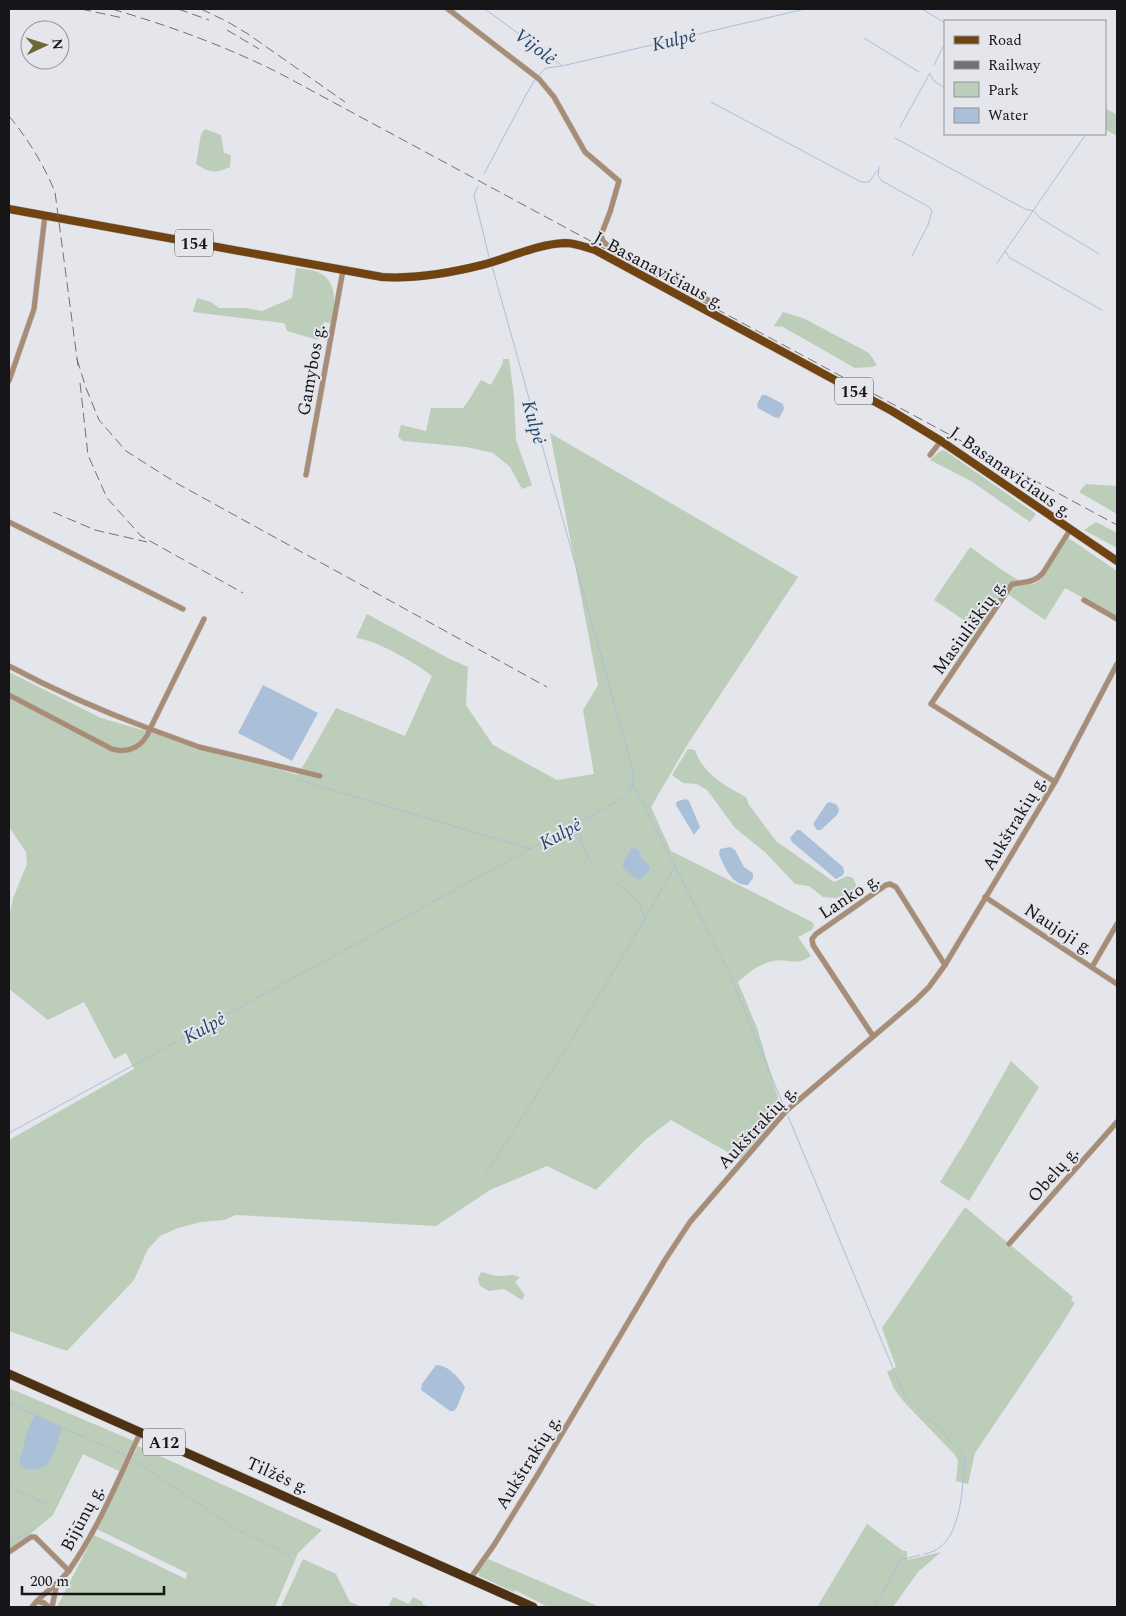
<svg xmlns="http://www.w3.org/2000/svg" width="1126" height="1616" viewBox="0 0 1126 1616" font-family="Spectral,serif">
  <style>
    .green { fill: #bccdb9 }
    .water { fill: #aac0d8 }
    .lines { fill: none; stroke-linecap: round; stroke-linejoin: round }
    .stream { stroke: #aac0d8; stroke-width: 1 }
    .street-casing { stroke: #c0c0c6; stroke-width: 6 }
    .primary-casing { stroke: #c0c0c6; stroke-width: 9 }
    .highway-casing { stroke: #c0c0c6; stroke-width: 10 }
    .street { stroke: #a78d75; stroke-width: 5 }
    .primary { stroke: #704311; stroke-width: 8 }
    .highway { stroke: #4e3112; stroke-width: 9 }
    .rail { stroke: #717175; stroke-width: 1; stroke-dasharray: 10 5; stroke-linecap: butt }
    .labels { text-anchor: middle; stroke-width: 4; stroke-linejoin: round; paint-order: stroke }
    .shield { fill: #e5e5ec; stroke: #545458; stroke-width: 1 }
    .shield-label { font-size: 16px; font-weight: bold; fill: #161618 }
    .street-label { font-size: 18px; fill: #161618; stroke: #e5e5ec }
    .water-label { font-size: 19px; font-style: italic; fill: #25476a; stroke: #e5e5ec }
  </style>
  <rect width="100%" height="100%" fill="#e5e5ec"/>
  <!-- green -->
  <g class="green">
    <path d="M1105,108L1117,115V136L1105,129Z"/>
    <path d="M205,129L221,135L224,153L231,155L230,167C213,174 211,173 196,164L201,134Z"/>
    <path d="M296,268C304,269 314,270 320,273C339,283 334,306 333,324L324,322L318,340L287,331L285,324L283,323L193,312L197,298L211,302L219,308H245L262,311L292,298Z"/>
    <path d="M783,312L805,319L869,353L877,365L872,367L855,368L783,327L774,326Z"/>
    <path d="M503,359H509L514,396L516,440L532,485L522,489L510,467L493,453L466,447L403,441L398,437L401,425L426,431L431,408H463L467,403L481,380L491,385L503,363Z"/>
    <path d="M550,433L798,577L689,742L651,807L671,851L812,922L814,925L813,929L798,937L811,956C795,967 789,958 773,961C758,964 749,973 738,982L757,1028L782,1111L740,1159L671,1120L645,1140L596,1190L547,1166L490,1190L436,1226L236,1215L224,1220L201,1222L178,1228L160,1236L148,1249L134,1280L67,1351L9,1331V1140L134,1069L126,1053L114,1059L84,1002L48,1020L9,989V918L13,898L27,864L26,852L9,827V672L101,718L298,775L336,708L405,736L432,676C415,663 377,640 356,638L367,614L448,658L468,667L466,705L493,745L557,780L594,774L583,710L598,685Z"/>
    <path d="M944,450L1036,514L1030,522L971,481L930,460L940,451Z"/>
    <path d="M1086,484L1117,486V514L1079,492Z"/>
    <path d="M1096,522L1117,533V548L1084,530Z"/>
    <path d="M1067,537L1117,571V617L1065,588L1045,620L1006,593L980,631L934,600L970,547C982,555 1017,583 1029,584C1035,585 1039,581 1043,577Z"/>
    <path d="M688,749L695,750C703,774 725,786 746,797L749,805L776,841L834,882L847,876L853,878L857,887L853,892L836,898L823,897L809,886L795,884L765,852L735,828L707,790L697,784L683,783L672,775Z"/>
    <path d="M1011,1061L1039,1087L969,1201L940,1182L965,1142Z"/>
    <path d="M965,1207L1073,1297L1071,1300L1075,1303L1060,1327L975,1453L968,1484L956,1481L958,1460L954,1454L905,1403L894,1389L887,1372L896,1367L882,1328Z"/>
    <path d="M481,1272L496,1276L513,1275L520,1277L515,1282L525,1295L522,1300L504,1289L489,1291L480,1286L478,1279Z"/>
    <path d="M9,1388L134,1441L119,1471L83,1454L53,1515L22,1541L9,1548Z"/>
    <path d="M138,1446L322,1530L298,1553L275,1607H57L94,1535L186,1579L187,1573L97,1529Z"/>
    <path d="M867,1524L903,1551H907V1560L941,1552L918,1572L893,1607H817Z"/>
    <path d="M303,1559L336,1574L350,1602L362,1607H281Z"/>
    <path d="M488,1559L600,1607H548L515,1590L514,1592L479,1576L478,1571Z"/>
    <path d="M393,1597L409,1604L413,1597L423,1602L422,1604L430,1607H388Z"/>
  </g>
  <!-- water -->
  <g class="water">
    <path d="M762,395H766L783,404L784,409L779,418L774,417L758,408L757,404Z"/>
    <path d="M263,685L318,713L292,761L238,733Z"/>
    <path d="M686,799L689,801L700,827L694,835L676,805V803L678,801Z"/>
    <path d="M830,802L837,805L839,810L837,815L821,830H817L813,824L827,803Z"/>
    <path d="M797,830H800L843,867L844,872L843,875L836,879L792,842L790,838Z"/>
    <path d="M730,847L735,850L744,867L753,873V878L748,885C732,886 724,866 719,854L720,849Z"/>
    <path d="M635,848L639,850L642,859C646,862 649,863 650,869L641,879H636L623,868V862L631,849Z"/>
    <path d="M436,1365C448,1365 459,1378 465,1387L457,1407L454,1411H450L421,1390L422,1384Z"/>
    <path d="M35,1415L62,1427C58,1438 55,1456 47,1465C43,1469 36,1469 31,1469C25,1469 21,1468 19,1462L29,1426Z"/>
  </g>
  <g class="lines">
    <!-- stream -->
    <g class="stream">
      <path d="M485,9L561,65"/>
      <path d="M922,9L945,23"/>
      <path d="M864,38L919,72"/>
      <path d="M934,65L943,47"/>
      <path d="M930,74L934,81L945,88"/>
      <path d="M539,75L546,68L562,66L805,9"/>
      <path d="M711,102L861,182H869L877,171"/>
      <path d="M1105,120L1117,127"/>
      <path d="M900,127L930,73"/>
      <path d="M895,138L1025,209L1034,211L1040,218L1099,254"/>
      <path d="M879,167L878,176L882,181L929,207L932,211L928,225L912,256"/>
      <path d="M484,174L526,95L536,78"/>
      <path d="M478,186L474,195L489,257"/>
      <path d="M1005,251L1010,258L1102,310"/>
      <path d="M997,263L1086,134"/>
      <path d="M295,779L531,849"/>
      <path d="M633,784L729,972L784,1107"/>
      <path d="M579,823L581,841L588,858L638,901L645,918"/>
      <path d="M788,1116L905,1397L939,1428L965,1457C962,1487 963,1549 924,1554"/>
      <path d="M9,1133L605,808C625,796 637,793 632,767L492,266"/>
      <path d="M483,1178C549,1076 615,973 675,866"/>
      <path d="M9,1403L42,1418"/>
      <path d="M52,1423L125,1455"/>
      <path d="M131,1458L238,1530L289,1555"/>
      <path d="M9,1486L46,1504"/>
      <path d="M9,1543L35,1528"/>
      <path d="M875,1607L900,1560L920,1555"/>
    </g>
    <defs>
      <g id="street">
        <path d="M448,9L539,79L554,97L585,152L619,181L610,212L601,235L603,241L607,245L708,300"/>
        <path d="M9,381L34,309L45,215"/>
        <path d="M930,455L941,441"/>
        <path d="M306,475L343,270"/>
        <path d="M9,522L183,609"/>
        <path d="M1084,600L1117,619"/>
        <path d="M9,666C56,691 99,710 150,729L204,619"/>
        <path d="M9,695L112,749C129,754 144,746 150,729L199,747L320,776"/>
        <path d="M1055,782L931,704L1012,584C1025,582 1034,583 1043,573L1070,530"/>
        <path d="M985,897L1117,984"/>
        <path d="M1092,967L1117,924"/>
        <path d="M873,1036L813,945L812,939L816,934L886,885L890,884L896,887L945,965"/>
        <path d="M1009,1244L1117,1122"/>
        <path d="M9,1552L31,1537H35L69,1571"/>
        <path d="M470,1579L494,1545L538,1474L665,1260L690,1222L786,1111L916,1000L929,987L945,965L1055,782L1117,664"/>
        <path d="M37,1601L44,1603L49,1607"/>
        <path d="M32,1607C43,1592 60,1584 70,1569C99,1527 119,1478 141,1431"/>
        <path d="M52,1607L57,1583"/>
      </g>
      <path id="primary" d="M9,209L382,277C415,279 450,273 482,265C509,258 537,244 565,243C575,243 585,247 595,250L892,411L941,441L1117,561"/>
      <path id="highway" d="M9,1374L533,1607"/>
    </defs>
    <!-- street casing -->
    <use href="#street" class="street-casing"/>
    <!-- primary casing -->
    <use href="#primary" class="primary-casing"/>
    <!-- highway casing -->
    <use href="#highway" class="highway-casing"/>
    <!-- street -->
    <use href="#street" class="street"/>
    <!-- primary -->
    <use href="#primary" class="primary"/>
    <!-- highway -->
    <use href="#highway" class="highway"/>
    <!-- rail -->
    <g class="rail">
      <path d="M81,9L123,18"/>
      <path d="M112,9C170,26 225,46 279,73L1117,525"/>
      <path d="M178,9L209,20"/>
      <path d="M201,9L228,22L248,34L345,102"/>
      <path d="M227,30L259,49"/>
      <path d="M9,116C28,139 44,165 55,192L78,366"/>
      <path d="M77,359L86,388L99,420L126,451L178,484L547,687"/>
      <path d="M80,383L88,455L107,498L141,536L243,593"/>
      <path d="M53,512L95,530L147,542"/>
    </g>
  </g>
  <g class="labels">
    <!-- shield labels -->
    <g class="shield">
      <rect x="175" y="229.5" width="38" height="27" rx="4"/>
      <rect x="835" y="377.5" width="38" height="27" rx="4"/>
      <rect x="143" y="1428.5" width="42" height="27" rx="4"/>
    </g>
    <g class="shield-label">
      <text x="194" y="249">154</text>
      <text x="854" y="397">154</text>
      <text x="164" y="1448">A12</text>
    </g>
    <!-- street labels -->
    <g class="street-label">
      <text transform="translate(659 270) rotate(28)" y="6">J. Basanavičiaus g.</text>
      <text transform="translate(311 370) rotate(-80)" y="6">Gamybos g.</text>
      <text transform="translate(1011 472) rotate(35)" y="6">J. Basanavičiaus g.</text>
      <text transform="translate(969 627) rotate(-54)" y="6">Masiuliškių g.</text>
      <text transform="translate(1014 823) rotate(-59)" y="6">Aukštrakių g.</text>
      <text transform="translate(849 896) rotate(-33)" y="6">Lanko g.</text>
      <text transform="translate(1059 929) rotate(33)" y="6">Naujoji g.</text>
      <text transform="translate(757 1127) rotate(-47)" y="6">Aukštrakių g.</text>
      <text transform="translate(1053 1174) rotate(-49)" y="6">Obelų g.</text>
      <text transform="translate(528 1462) rotate(-58)" y="6">Aukštrakių g.</text>
      <text transform="translate(278 1475) rotate(24)" y="6">Tilžės g.</text>
      <text transform="translate(82 1518) rotate(-62)" y="6">Bijūnų g.</text>
    </g>
    <!-- water labels -->
    <g class="water-label">
      <text transform="translate(674 39) rotate(-13)" y="7">Kulpė</text>
      <text transform="translate(536 46) rotate(37)" y="7">Vijolė</text>
      <text transform="translate(535 422) rotate(74)" y="7">Kulpė</text>
      <text transform="translate(560 833) rotate(-29)" y="7">Kulpė</text>
      <text transform="translate(204 1027) rotate(-29)" y="7">Kulpė</text>
    </g>
  </g>
  <!-- border -->
  <rect width="1126" height="1616" fill="none" stroke="#161618" stroke-width="20"/>
  <!-- legend -->
  <rect x="944" y="20" width="162" height="115" fill="#e5e5ec" stroke="#929297"/>
  <rect x="954" y="36" width="25" height="8" fill="#704311" stroke="#929297"/>
  <text x="988" y="45" font-size="15" fill="#161618">Road</text>
  <rect x="954" y="61" width="25" height="8" fill="#717175" stroke="#929297"/>
  <text x="988" y="70" font-size="15" fill="#161618">Railway</text>
  <rect x="954" y="82" width="25" height="15" fill="#bccdb9" stroke="#929297"/>
  <text x="988" y="95" font-size="15" fill="#161618">Park</text>
  <rect x="954" y="108" width="25" height="15" fill="#aac0d8" stroke="#929297"/>
  <text x="988" y="120" font-size="15" fill="#161618">Water</text>
  <!-- north arrow -->
  <g transform="translate(45 45) rotate(86)"><circle r="24" fill="#e5e5ec" stroke="#929297"/>
  <path d="M0-4L9 19L0 12L-9 19Z" fill="#6e6633"/>
  <text y="-8" font-size="14" font-weight="bold" text-anchor="middle" fill="#161618">N</text>
  </g>
  <!-- scale -->
  <path d="M22 1586v8h142v-8" fill="none" stroke="#161618" stroke-width="2.5"/>
  <text x="30" y="1586" font-size="15" fill="#161618" stroke="#e5e5ec" stroke-width="4" paint-order="stroke">200 m</text>
</svg>
